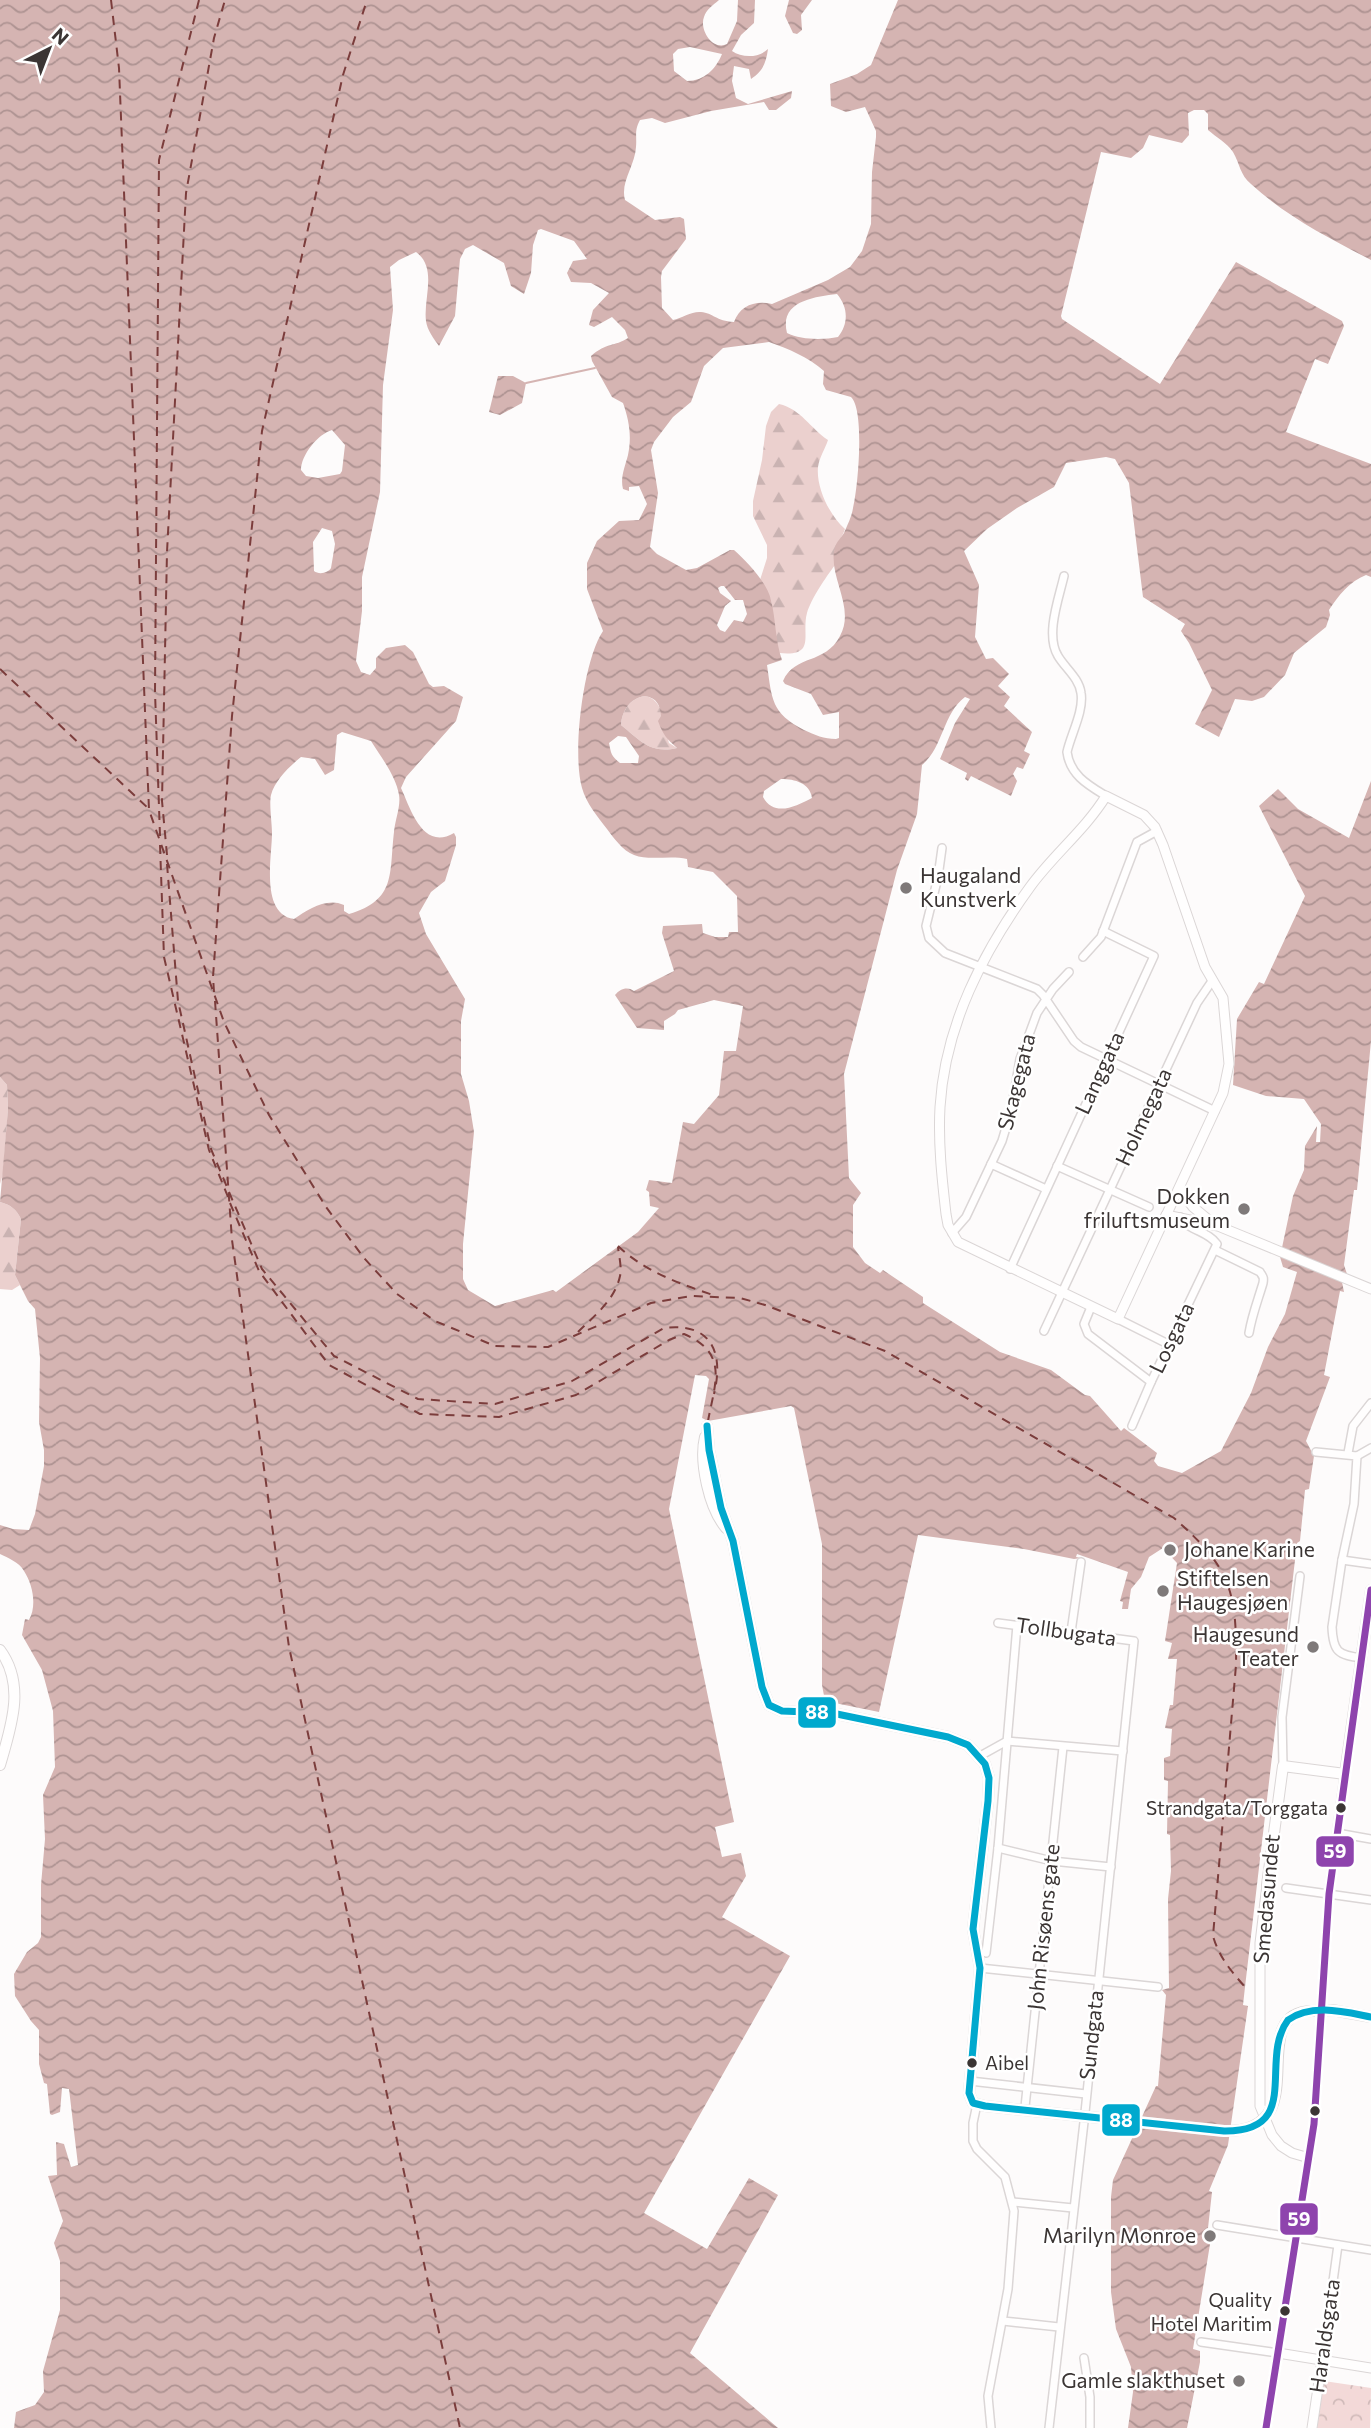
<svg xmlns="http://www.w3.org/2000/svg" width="1371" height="2428" viewBox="0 0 1371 2428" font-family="Commissioner,sans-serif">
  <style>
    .forest { fill: url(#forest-firs) }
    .park { fill: url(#park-crowns) }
    .water { fill: url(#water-waves); fill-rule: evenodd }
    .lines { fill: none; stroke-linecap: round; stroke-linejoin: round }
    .stream { stroke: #d5b4b2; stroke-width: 2 }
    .ferry { stroke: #7b3d3c; stroke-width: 2; stroke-dasharray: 9 7; stroke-linecap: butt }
    .minor-casing { stroke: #dbd6d6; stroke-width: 10 }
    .tertiary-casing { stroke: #dbd6d6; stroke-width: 11 }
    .secondary-casing { stroke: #dbd6d6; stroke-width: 12 }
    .minor { stroke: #fffefe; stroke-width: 7 }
    .tertiary { stroke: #fffefe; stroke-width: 9 }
    .secondary { stroke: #fffefe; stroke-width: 10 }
    .secondary-bridge-casing { stroke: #dbd6d6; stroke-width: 12; stroke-linecap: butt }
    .secondary-bridge { stroke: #fffefe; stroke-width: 10 }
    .bus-1-casing { stroke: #fff; stroke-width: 12 }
    .bus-2-casing { stroke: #fff; stroke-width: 12 }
    .bus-1 { stroke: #8e44ad; stroke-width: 7 }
    .bus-2 { stroke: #00a9ce; stroke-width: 7 }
    .poi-dot { fill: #7f7a7a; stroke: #fff; stroke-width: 2.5 }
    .bus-dot { fill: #3b3534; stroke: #fff; stroke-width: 2.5 }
    .labels { text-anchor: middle; stroke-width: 5; stroke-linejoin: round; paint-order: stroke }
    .bus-label { font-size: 19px; fill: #3b3534; stroke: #fff; text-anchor: end }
    .poi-label { font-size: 21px; fill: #3b3534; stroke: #fff; text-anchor: end }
    .street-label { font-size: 21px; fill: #3b3534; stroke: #fff }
    .line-badge { stroke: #fff; stroke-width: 2.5 }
    .badge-label { font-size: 19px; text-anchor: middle; font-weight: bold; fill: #fff }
  </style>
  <defs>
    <pattern id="forest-firs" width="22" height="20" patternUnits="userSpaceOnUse" patternTransform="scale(1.75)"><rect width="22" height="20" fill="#ebd0ce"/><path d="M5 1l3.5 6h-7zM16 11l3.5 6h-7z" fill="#cab3b2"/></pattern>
    <pattern id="park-crowns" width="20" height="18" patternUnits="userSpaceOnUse" patternTransform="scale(1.75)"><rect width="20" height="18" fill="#f3d9d8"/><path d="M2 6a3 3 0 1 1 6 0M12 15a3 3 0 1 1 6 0" fill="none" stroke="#d1bbba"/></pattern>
    <pattern id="water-waves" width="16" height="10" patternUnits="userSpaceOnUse" patternTransform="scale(1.75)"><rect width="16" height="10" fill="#d5b4b2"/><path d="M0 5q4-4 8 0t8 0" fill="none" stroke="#ae9392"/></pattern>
  </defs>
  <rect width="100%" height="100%" fill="#fdfbfb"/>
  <!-- forest -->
  <g class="forest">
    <path d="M779,404C801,409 810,428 828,440C825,449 819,458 818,467C816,488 830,516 845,529C839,546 832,544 835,565C826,577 811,599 807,613C801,635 817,657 779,653L777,647L771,600L760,580L767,558V545L753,516V501L762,460L766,426L771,412Z"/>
    <path d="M645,696C664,699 665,727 669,743L677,748C650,754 641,741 621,725C622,711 630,698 645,696Z"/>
    <path d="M0,1077L7,1085L8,1109L3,1174L0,1184Z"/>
    <path d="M0,1202C11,1205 16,1209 21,1219L15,1275L20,1285L12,1290L0,1289Z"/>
  </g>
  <!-- park -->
  <path class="park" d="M1324,2381L1371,2388L1370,2428H1317Z"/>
  <!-- water -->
  <g class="water">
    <path d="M0,0H719C713,5 706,10 704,17C699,30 713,51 727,44L737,21L738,0H755L754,23L741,35L732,51C742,58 759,58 768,49C766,63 763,71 751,79L749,69L734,66L732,81L736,98L748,104L792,91L791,98L776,110H769L764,102L711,111L665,123L652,118L640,120C634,131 637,136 636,147C635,166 620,182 625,200L655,220L680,217L684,219L686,239L662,271L661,277L662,308L673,320C682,318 692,311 701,312C713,313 716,321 734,322C740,305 756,300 772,304L828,280L850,267L862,251L871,224L872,172L876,137V131L865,107L846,112L831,106L830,84L857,74L871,65L898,0H1371V260C1329,238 1287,217 1251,184C1240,175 1240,164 1233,152C1227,143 1216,137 1208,130V114L1204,110H1194L1188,113L1189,135L1182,143L1149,135L1143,148L1131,158L1101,152L1061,316L1062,319L1160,384L1236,262L1342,321L1344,326L1328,364L1315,359L1286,432L1371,464V577L1366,575C1350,581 1338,596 1329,610L1330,615L1326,627L1294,653L1285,675L1264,697L1252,701L1235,699L1219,737L1195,724L1212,690L1189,643L1181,631L1185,624L1143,597L1129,483L1115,459L1106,457L1066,463L1054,487L1017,508L987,529L964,551L979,585L975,637L986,659L993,658L1009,674L998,686L1010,697L1004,706L1032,732L1024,751L1030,754L1023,769L1017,767L1013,774L1017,781L1011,796L971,776L968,781L965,779L967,773L940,759L955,723L970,699L965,697C943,713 943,748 922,765L917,814L897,870L844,1074L849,1178L861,1193L853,1205V1247L865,1263L880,1273L883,1270L923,1297V1303L1000,1352L1051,1370L1085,1395L1090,1396L1121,1431L1124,1428L1157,1453L1154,1461L1158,1466L1182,1473L1221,1451L1251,1393L1268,1347L1285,1314L1297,1272L1283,1267L1280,1257L1293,1196L1304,1170L1305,1146L1317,1126L1316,1142H1320L1321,1124L1304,1099L1266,1096L1233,1085L1237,1019L1259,982L1264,984L1305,896L1259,806L1278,789L1298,809L1349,838L1371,781V1041L1357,1190H1354L1353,1197L1344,1265L1347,1274L1341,1277L1344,1292L1340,1291L1324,1375L1330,1377L1306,1441L1314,1456L1309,1489L1305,1490L1300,1541L1297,1543L1245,1987L1243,2005L1248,2006L1228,2145L1209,2191L1212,2192L1207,2237L1211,2238L1193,2349L1200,2351V2362L1187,2428H1128L1133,2392L1131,2367L1116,2329L1111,2292V2197L1113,2180L1156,2086H1158L1166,1995L1162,1990L1169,1988L1168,1899L1171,1871L1170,1835L1167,1834L1168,1781L1164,1780V1758L1170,1756L1172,1729L1165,1728L1170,1705H1173L1177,1659H1168L1172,1643L1165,1641L1177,1563L1163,1548L1149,1557L1141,1577L1131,1589L1128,1609H1122L1123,1602L1120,1601L1128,1572L1077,1554L1076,1557L1081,1558L1074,1559L1024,1549L918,1535L879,1712L825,1701L822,1685V1544L794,1408L791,1406L708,1421L702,1418L709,1379L706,1376L695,1375L669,1509L734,1822L715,1827L722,1857L741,1853L746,1876L722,1917L790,1956L644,2213L707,2249L749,2178L778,2195L690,2353L778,2428H14L16,2412L35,2405L44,2392L43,2371L60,2310V2261L54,2243L63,2221L48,2176L57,2175L56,2142L64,2144L71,2167L78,2165L69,2089L62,2088L60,2112L52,2115L50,2114L47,2084L44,2083L39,2064V2030L31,2021L15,1996L14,1974L27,1952L38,1943L41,1937V1885L45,1839L43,1795L55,1767L53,1711L42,1670L22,1635L25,1619L29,1620C37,1606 33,1585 24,1571C19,1562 8,1558 0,1554V1525L13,1529L29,1530L35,1514L44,1466V1450L39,1422L40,1358L35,1309L28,1301L15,1275L21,1219C16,1209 11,1205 0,1202L8,1109L7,1085L0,1077ZM690,47L722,54C716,69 704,81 687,81L674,71L673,54L678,49ZM541,229L574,241L587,259L573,261L567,273L571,282L591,283L609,293L593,310L589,325L594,327L612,317L625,330L628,338C614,347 607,342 591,356L592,361L612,397L623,403C629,420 632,436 628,455C625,467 620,477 623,489L629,491V487L639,486L647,504L639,520L619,521L597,541L587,563V589L603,631C583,661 572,753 582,788C586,803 598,817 607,829C613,837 623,851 634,855C649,861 670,855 687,859L688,867L713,872L737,896L738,932H729L728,937H715L703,933L702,924L663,926L662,933L674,971L634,991C627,986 620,989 615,995L637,1028L664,1030V1021L675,1014L678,1010L714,1000L743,1006L736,1051H724L719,1095L694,1124L683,1122L672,1183L649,1180L646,1190L649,1192L650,1206L659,1208L638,1232L556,1292L553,1290L495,1306L468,1290L463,1279V1244L474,1132L469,1101L461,1074V1021L465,999L426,934L419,913L431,892L445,881L456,845V837L454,833C423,851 411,810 401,788L406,777L456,721L463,697L444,686L433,687L429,684L413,652L405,645L386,648L376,658V668L370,675L361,672L356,661L362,611V577L380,492L383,385L393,310L390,267L399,260L416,252C438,268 423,299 426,321C427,330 434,339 439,346L455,316L460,259L465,249L473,245L504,263L511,286L524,294L531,273L533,245L538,230ZM837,294C848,307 849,323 838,337C823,340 801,340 787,333C779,301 814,297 837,294ZM769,342C789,349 808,357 824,371L823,384L826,390L851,397C865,410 858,488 853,508C852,516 847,526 844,533C841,538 837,541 835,547C827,576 856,607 840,636C825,665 795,654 783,681L785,684L811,694L823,715L839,712V738L836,739C824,739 815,735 804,730C771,713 772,699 767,665L782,660C775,640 776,620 771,600C767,582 747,562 734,550H730L697,568L686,570L657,554L650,547L658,493L651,450L654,442L673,417L691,402L704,366L723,348ZM332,430L345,445L342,471L340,474L318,478L306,476L301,470C301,455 318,434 332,430ZM322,528L332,531L335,544L331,568C328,573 319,575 314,571L313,542ZM721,586H724L735,600H743L747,614L743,622L734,620L725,632L720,630L717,625L725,606L731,601L720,593L718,588ZM645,696C657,698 660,705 661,716L658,721C663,735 667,739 677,748C650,754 641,741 621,725C622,711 630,698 645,696ZM342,732L371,741C381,757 396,776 399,795C401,806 395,820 394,832C389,873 397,900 349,914L344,911V905C327,897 308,909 294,919C260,914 272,857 272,833C272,823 269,804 271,795C275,780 290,766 301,757L315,759L325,775L334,770L337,735ZM618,736L626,737L639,756L638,763H620C611,756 611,753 609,743ZM781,779C795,779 810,783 812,798C795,807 774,817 763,797L764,791Z"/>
    <path d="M789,0H812L801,15L802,30L797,34L793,33L785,16Z"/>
    <path d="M498,376H513L526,383L522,403L500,415L489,412Z"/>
  </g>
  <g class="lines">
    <!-- stream -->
    <path class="stream" d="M526,383L595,368"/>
    <!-- ferry -->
    <g class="ferry">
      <path d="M111,0L119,68L149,810L224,1022L269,1115L326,1207L364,1258L397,1294L435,1321L495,1346L548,1347L651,1303L691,1296L740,1298L765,1305L885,1351L1174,1518C1231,1568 1237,1591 1236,1665L1213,1936C1219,1957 1231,1971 1245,1987"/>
      <path d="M0,669L149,809"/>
      <path d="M160,836L155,692L159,160L199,0"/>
      <path d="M160,845L164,957L209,1150L228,1197"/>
      <path d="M167,855L162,801L167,552L186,193L214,38L225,0"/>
      <path d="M167,864L178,1001L211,1149L227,1187"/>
      <path d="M214,992L213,977L232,716L262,431L343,75L367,0"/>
      <path d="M215,1001L232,1240L289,1647L460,2428"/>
      <path d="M229,1192L262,1269L334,1356L418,1399L495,1404L572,1381L664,1328C712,1322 724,1353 714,1394"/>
      <path d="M230,1203L259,1271L329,1365L420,1414L499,1417L576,1395L669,1340L684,1334C729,1353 715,1383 708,1421"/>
      <path d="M618,1246C644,1271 680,1284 713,1295"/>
      <path d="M578,1332C594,1316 615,1300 620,1276C622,1268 619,1256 618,1247"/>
    </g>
    <defs>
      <g id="minor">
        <path d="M1064,576C1059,598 1045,635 1058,656C1065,668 1079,678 1081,693C1084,711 1071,734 1067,752C1070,775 1088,785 1106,796"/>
        <path d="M942,848L938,877L926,926L929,938L945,953L1037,989L1043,995L1074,1041L1081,1047L1215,1111"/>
        <path d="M1083,957L1101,937L1137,842L1157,831"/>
        <path d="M991,1164L1046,1189"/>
        <path d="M1057,1166L1149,1207"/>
        <path d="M952,1233L966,1217L1002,1141L1011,1111L1020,1059L1037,1013L1053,989L1069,972"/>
        <path d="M1215,1250L1260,1272C1263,1277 1264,1277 1263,1283C1258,1300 1252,1315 1249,1333"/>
        <path d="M1010,1269L1154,956L1103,931"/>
        <path d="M1091,1307L1084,1324L1088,1334L1151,1382"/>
        <path d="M1118,1319L1170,1345"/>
        <path d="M1044,1331L1197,1003L1212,981"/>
        <path d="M1132,1426L1151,1382L1217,1244C1208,1231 1189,1231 1180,1217"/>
        <path d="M1316,1452L1357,1456L1354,1504L1342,1560L1332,1627C1333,1652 1338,1655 1362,1658"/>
        <path d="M1348,1453L1353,1426L1371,1403"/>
        <path d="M1357,1456L1371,1448"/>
        <path d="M1342,1560L1371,1564"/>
        <path d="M998,1623L1134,1641L1084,2122L1049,2428"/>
        <path d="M1071,1632L1081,1562"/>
        <path d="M1007,1741L1123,1751"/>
        <path d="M980,1756L1007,1741"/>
        <path d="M1283,1766L1282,1717L1300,1576"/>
        <path d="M1337,1833L1371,1839"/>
        <path d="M998,1848L1052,1861L1111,1867"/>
        <path d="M1286,1888L1371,1900"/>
        <path d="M986,1953L998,1848L1017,1625"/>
        <path d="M980,1968L1158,1987"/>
        <path d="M970,2081L1086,2094"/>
        <path d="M977,2104L973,2123V2141L977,2149L1005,2177L1014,2211L1008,2289L988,2396L991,2428"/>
        <path d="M1025,2107L1063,1747"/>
        <path d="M1013,2202L1073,2208"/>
        <path d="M1217,2225L1371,2250"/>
        <path d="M1003,2321L1059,2327"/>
        <path d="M1201,2342L1278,2353"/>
        <path d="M1084,2358L1090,2397V2428"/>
        <path d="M1322,2361L1338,2245"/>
      </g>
      <g id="tertiary">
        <path d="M1106,796L1144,815L1155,827L1163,845L1205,967L1223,998L1229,1064L1223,1093L1118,1319L958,1242L948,1225L946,1214C942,1179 938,1143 940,1107C945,1025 983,952 1030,887C1053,855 1085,830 1106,796Z"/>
        <path d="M1179,1189L1193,1207L1210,1221"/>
        <path d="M1166,1215L1218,1226L1371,1289"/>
        <path d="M1267,1885L1260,1943V2106L1272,2135L1281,2146L1292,2153L1309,2158"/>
        <path d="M1278,2353L1371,2368"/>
        <path d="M1266,2428L1314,2124L1329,1894L1345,1774"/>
        <path d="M1312,2428L1322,2361"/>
      </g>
      <g id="secondary">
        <path d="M707,1426L709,1450L721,1508L733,1541L762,1687L769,1705L782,1711L832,1713L948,1737L968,1745L985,1764L989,1778L988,1801L973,1929L980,1968L969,2093L973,2103L985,2106"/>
        <path d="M705,1437C699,1462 709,1508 726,1528"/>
        <path d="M0,1650C26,1685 11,1727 0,1765"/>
        <path d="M1267,1885L1283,1766L1345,1774L1371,1590"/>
        <path d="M1312,2011L1332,2010L1371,2017"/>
      </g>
    </defs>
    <!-- minor casing -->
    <use href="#minor" class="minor-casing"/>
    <!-- tertiary casing -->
    <use href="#tertiary" class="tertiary-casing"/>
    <!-- secondary casing -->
    <use href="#secondary" class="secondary-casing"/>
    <!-- minor -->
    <use href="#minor" class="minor"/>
    <!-- tertiary -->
    <use href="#tertiary" class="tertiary"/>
    <!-- secondary -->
    <use href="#secondary" class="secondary"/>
    <defs>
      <path id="secondary-bridge" d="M985,2106L1224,2131C1320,2133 1241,2013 1312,2011"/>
    </defs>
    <!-- secondary-bridge casing -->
    <use href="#secondary-bridge" class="secondary-bridge-casing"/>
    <!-- secondary-bridge -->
    <use href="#secondary-bridge" class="secondary-bridge"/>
    <defs>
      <path id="bus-1" d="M1266,2428L1314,2124L1329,1894L1371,1590"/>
      <path id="bus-2" d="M707,1426L709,1450L721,1508L733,1541L762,1687L769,1705L782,1711L832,1713L948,1737L968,1745L985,1764L989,1778L988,1801L973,1929L980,1968L969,2093L973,2103L985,2106L1224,2131C1304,2132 1258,2060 1288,2020C1312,2003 1345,2012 1371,2017"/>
    </defs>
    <!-- bus-1 casing -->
    <use href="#bus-1" class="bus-1-casing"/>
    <!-- bus-2 casing -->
    <use href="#bus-2" class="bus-2-casing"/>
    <!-- bus-1 -->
    <use href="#bus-1" class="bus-1"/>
    <!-- bus-2 -->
    <use href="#bus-2" class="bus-2"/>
  </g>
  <!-- markers -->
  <g class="poi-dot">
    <circle cx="906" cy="888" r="7"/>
    <circle cx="1244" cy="1209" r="7"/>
    <circle cx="1170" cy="1550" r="7"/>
    <circle cx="1163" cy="1591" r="7"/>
    <circle cx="1313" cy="1647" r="7"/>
    <circle cx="1210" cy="2236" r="7"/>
    <circle cx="1239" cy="2381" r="7"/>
  </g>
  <g class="bus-dot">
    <circle cx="1341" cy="1808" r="6"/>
    <circle cx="972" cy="2063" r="6"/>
    <circle cx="1315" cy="2111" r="6"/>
    <circle cx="1285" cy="2311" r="6"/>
  </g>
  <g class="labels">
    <!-- bus labels -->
    <g class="bus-label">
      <text x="1328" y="1815">Strandgata/Torggata</text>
      <text x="985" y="2070" text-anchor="start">Aibel</text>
      <text x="1272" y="2307">Quality<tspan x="1272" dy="24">Hotel Maritim</tspan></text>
    </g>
    <!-- poi labels -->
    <g class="poi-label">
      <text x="920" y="883" text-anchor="start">Haugaland<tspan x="920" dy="24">Kunstverk</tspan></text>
      <text x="1230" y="1204">Dokken<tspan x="1230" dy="24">friluftsmuseum</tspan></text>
      <text x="1184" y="1557" text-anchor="start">Johane Karine</text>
      <text x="1177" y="1586" text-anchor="start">Stiftelsen<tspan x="1177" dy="24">Haugesjøen</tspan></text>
      <text x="1299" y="1642">Haugesund<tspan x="1299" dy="24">Teater</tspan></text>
      <text x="1196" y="2243">Marilyn Monroe</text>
      <text x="1225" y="2388">Gamle slakthuset</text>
    </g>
    <!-- street labels -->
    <g class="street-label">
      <text transform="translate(1100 1073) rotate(-65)" y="7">Langgata</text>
      <text transform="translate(1017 1082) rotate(-76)" y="7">Skagegata</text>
      <text transform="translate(1144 1117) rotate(-65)" y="7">Holmegata</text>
      <text transform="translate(1172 1338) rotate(-64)" y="7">Losgata</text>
      <text transform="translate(1066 1632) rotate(8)" y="7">Tollbugata</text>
      <text transform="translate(1267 1899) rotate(-85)" y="7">Smedasundet</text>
      <text transform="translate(1044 1927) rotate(-84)" y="7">John Risøens gate</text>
      <text transform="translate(1092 2035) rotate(-84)" y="7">Sundgata</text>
      <text transform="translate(1325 2336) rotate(-82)" y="7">Haraldsgata</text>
    </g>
  </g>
  <g class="line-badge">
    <rect x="797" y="1696" width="40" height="33" rx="7" fill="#00a9ce"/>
    <rect x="1315" y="1835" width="40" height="33" rx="7" fill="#8e44ad"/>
    <rect x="1101" y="2103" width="40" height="34" rx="7" fill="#00a9ce"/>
    <rect x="1279" y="2202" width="40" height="34" rx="7" fill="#8e44ad"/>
  </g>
  <g class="badge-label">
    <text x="817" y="1719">88</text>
    <text x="1335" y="1858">59</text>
    <text x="1121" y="2127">88</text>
    <text x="1299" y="2226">59</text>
  </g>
  <!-- north arrow -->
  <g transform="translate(49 49) rotate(42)" stroke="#ffffff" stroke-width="5" paint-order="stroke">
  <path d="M0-5L12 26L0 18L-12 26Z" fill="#3b3534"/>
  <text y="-10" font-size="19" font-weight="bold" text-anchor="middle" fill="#3b3534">N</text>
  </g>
</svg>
